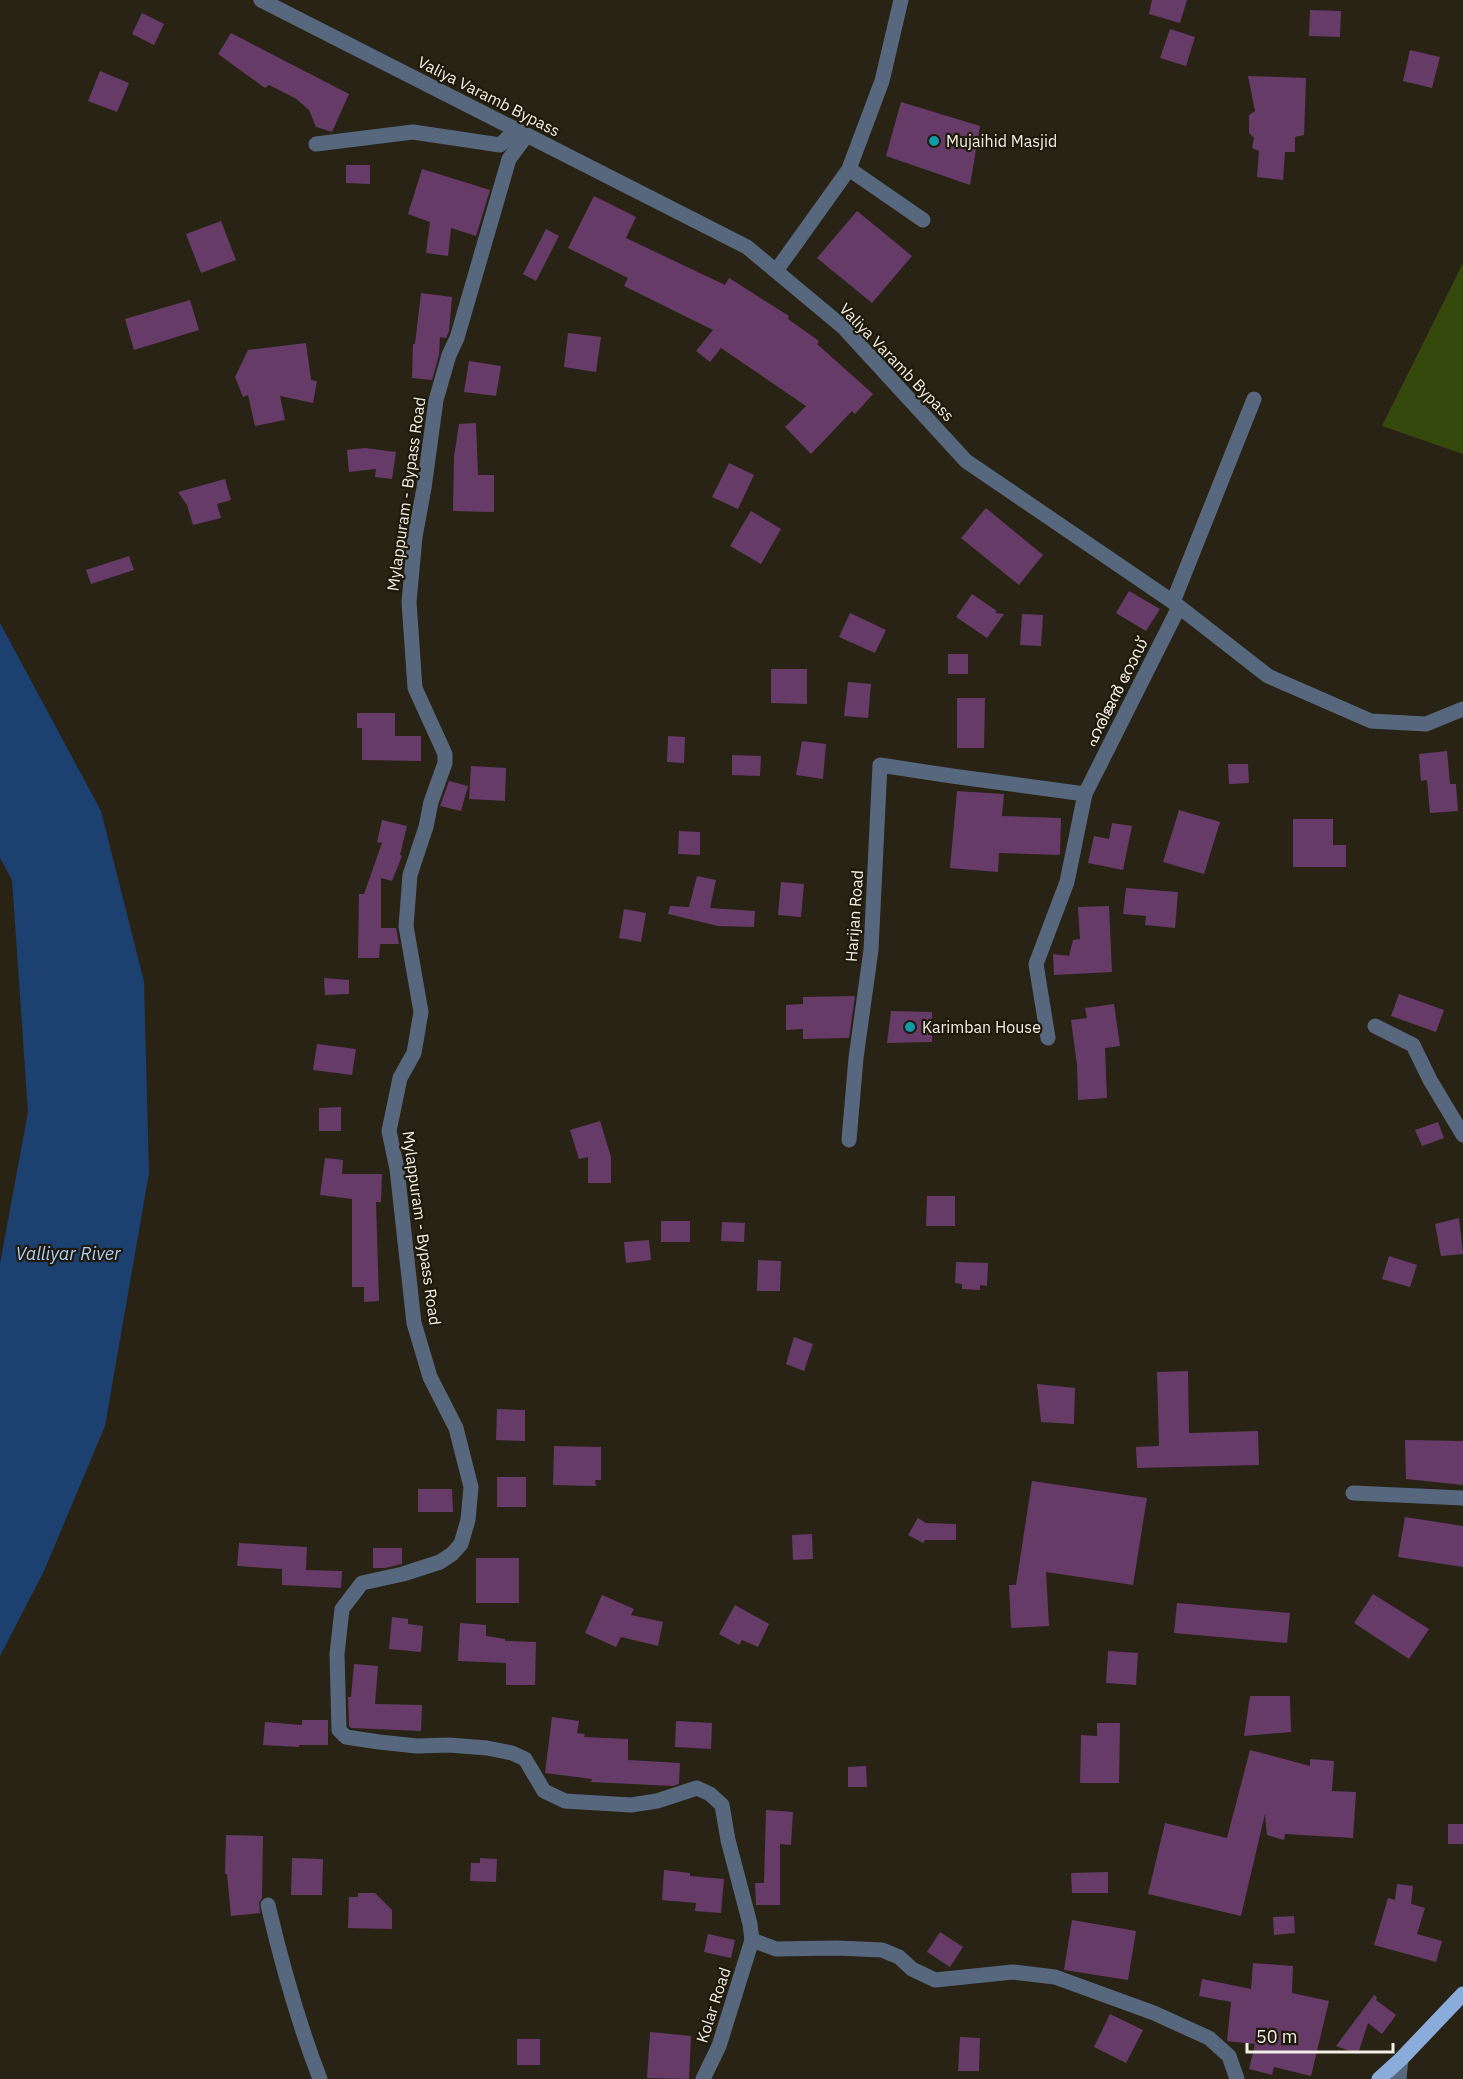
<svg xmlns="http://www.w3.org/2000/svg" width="1463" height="2079" viewBox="0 0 1463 2079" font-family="'IBM Plex Sans','Noto Sans Malayalam',sans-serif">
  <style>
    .green { fill: #35490d }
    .water { fill: #1c4170 }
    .building { fill: #673b68 }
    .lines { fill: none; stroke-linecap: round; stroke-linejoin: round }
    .minor { stroke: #57687e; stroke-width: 15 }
    .major { stroke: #8aacda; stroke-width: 15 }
    .culture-dot { fill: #0f9aa8; stroke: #1f190c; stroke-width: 2 }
    .labels { text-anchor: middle; stroke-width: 4.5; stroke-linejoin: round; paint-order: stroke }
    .street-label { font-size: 16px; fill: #f2efe6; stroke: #1f190c }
    .poi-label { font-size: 16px; fill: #f2efe6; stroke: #1f190c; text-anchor: start }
    .water-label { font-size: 18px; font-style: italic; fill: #abcdf9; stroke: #1f190c }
  </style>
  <rect width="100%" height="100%" fill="#282315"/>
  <!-- green -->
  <path class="green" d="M1463,263V454L1382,426Z"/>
  <!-- water -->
  <path class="water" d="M0,623L101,811L144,982L149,1173L105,1426L44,1571L0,1656V1264L28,1112L12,880L0,858Z"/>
  <!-- building -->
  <g class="building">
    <path d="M1152,0H1187L1180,23L1149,14Z"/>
    <path d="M1310,10L1341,11L1340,37L1309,36Z"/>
    <path d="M142,13L164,24L154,45L132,34Z"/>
    <path d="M1170,29L1195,37L1186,66L1160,58Z"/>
    <path d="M231,33L349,94L332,132L316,127L309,110L295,98L269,85L265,88L218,54Z"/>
    <path d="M1410,50L1440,57L1432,88L1403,81Z"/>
    <path d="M100,71L129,83L117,112L88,101Z"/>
    <path d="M1248,76L1306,78L1304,135L1295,137V152H1285L1283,180L1257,177L1259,151L1252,148L1254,138L1249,133V115L1255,111Z"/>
    <path d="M901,102L980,126L970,185L886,156Z"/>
    <path d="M346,165H370V184L346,183Z"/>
    <path d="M422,169L490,190L476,236L451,228L448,256L426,253L430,222L408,214Z"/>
    <path d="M594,196L636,217L626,238L725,285L729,278L789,316L788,319L819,341L817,344L873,394L855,414L852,411L811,454L785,427L806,406L721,348L710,362L696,351L713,330L624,286L628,278L568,248Z"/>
    <path d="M857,211L912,256L872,303L817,258Z"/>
    <path d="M221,221L236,260L201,273L186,234Z"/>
    <path d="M546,229L559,236L536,281L523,274Z"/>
    <path d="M421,293L452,297L449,331L446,338L440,337L439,355L432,380L412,378L413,344H415Z"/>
    <path d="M190,300L199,330L134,350L125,319Z"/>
    <path d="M568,333L601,337L596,372L564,367Z"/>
    <path d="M306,343L311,380L317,381L313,403L280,396L285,420L255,426L248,395L243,397L235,377L248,350Z"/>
    <path d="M469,361L501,366L496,396L464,392Z"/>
    <path d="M476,423L478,475H494V512L453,511L454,457L459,424Z"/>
    <path d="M365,448L396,452L392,479L375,477L376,469L349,472L347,450Z"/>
    <path d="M729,463L754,475L738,509L712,497Z"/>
    <path d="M225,479L231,500L217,504L221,518L193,525L187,505L178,492Z"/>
    <path d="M986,508L1043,555L1019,585L961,538Z"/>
    <path d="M751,511L781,529L761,564L730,546Z"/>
    <path d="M129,556L134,570L91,584L86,570Z"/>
    <path d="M1129,591L1160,609L1146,631L1116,613Z"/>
    <path d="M972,594L997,611L995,613L1004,614L987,638L956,617Z"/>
    <path d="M850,613L886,630L875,653L839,637Z"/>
    <path d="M1022,614L1043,615L1041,646L1020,645Z"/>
    <rect x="948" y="654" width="20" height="20"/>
    <path d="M771,669H807V704L771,703Z"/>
    <path d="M848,682L871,684L868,718L844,716Z"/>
    <path d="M957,698H985L984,748H957Z"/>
    <path d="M357,713H395V736H421V761L362,760V728H357Z"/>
    <path d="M668,736L685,737L684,763L667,762Z"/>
    <path d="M802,741L826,744L823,779L796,775Z"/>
    <path d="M1447,751L1450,784H1456L1458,811L1430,813L1427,780L1421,781L1419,754Z"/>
    <path d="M732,755L761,756L760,776L732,775Z"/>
    <path d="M1228,764H1248L1249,783L1229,784Z"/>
    <path d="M471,766L506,768L505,801L469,799Z"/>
    <path d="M449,781L468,786L461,811L440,806Z"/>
    <path d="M957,791L1004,794L1002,816L1061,818L1060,855L999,853L998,872L950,868Z"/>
    <path d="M1179,810L1220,822L1204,874L1163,862Z"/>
    <path d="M1293,819H1333V845H1346V867H1293Z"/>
    <path d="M382,820L407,826L400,855L402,856L392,881L381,878V928H396L399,944H380L379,958H358L359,894H364L382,843L377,842Z"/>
    <path d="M1112,823L1132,826L1123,870L1088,863L1094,836L1109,839Z"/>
    <path d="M679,831L700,832V855L678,854Z"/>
    <path d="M697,876L716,880L710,908L755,911L754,927L718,926L668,914L670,906L689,907Z"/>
    <path d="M781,882L804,884L801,917L778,915Z"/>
    <path d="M1126,888L1178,892L1175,928L1145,925L1146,916L1123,914Z"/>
    <path d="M1109,906L1112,972L1054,975L1053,954L1069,956L1073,940L1080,939L1078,907Z"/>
    <path d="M624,909L646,913L641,942L619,938Z"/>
    <path d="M324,978L349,980V994L325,995Z"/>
    <path d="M1399,994L1444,1010L1436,1032L1391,1016Z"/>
    <path d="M855,996L849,1038L803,1039V1029L786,1030V1005L803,1004V997Z"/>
    <path d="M1114,1004L1120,1046L1105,1048L1107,1098L1078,1100L1077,1065L1071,1020L1087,1018L1085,1008Z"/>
    <path d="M891,1011L932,1012V1042L887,1043Z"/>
    <path d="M317,1044L356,1049L352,1075L313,1070Z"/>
    <path d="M341,1107V1131H319V1108Z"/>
    <path d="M600,1121L611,1157V1183H588V1157L579,1159L570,1130Z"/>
    <path d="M1438,1122L1444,1138L1422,1146L1415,1130Z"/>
    <path d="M325,1158L343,1160L342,1174H382L381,1202H376L379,1301L364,1302V1287H352V1199L320,1195Z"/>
    <path d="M927,1196H955V1226H926Z"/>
    <path d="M1459,1218L1463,1254L1441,1256L1435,1224Z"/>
    <rect x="661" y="1221" width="29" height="21"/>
    <path d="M722,1222L745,1223L744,1242L721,1241Z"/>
    <path d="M649,1240L651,1260L626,1263L624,1242Z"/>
    <path d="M1389,1256L1417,1265L1410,1287L1382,1279Z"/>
    <path d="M758,1260L781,1261L780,1291H757Z"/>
    <path d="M956,1262L988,1263L987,1286L980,1285V1290L962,1289V1284L955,1283Z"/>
    <path d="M794,1337L813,1344L804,1371L786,1364Z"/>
    <path d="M1188,1371L1189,1433L1258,1431L1259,1465L1137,1468L1136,1447L1159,1446L1157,1372Z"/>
    <path d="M1037,1384L1075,1388L1074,1424L1041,1422Z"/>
    <path d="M497,1409L525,1410V1441L496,1440Z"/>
    <path d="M1405,1440L1463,1441V1485L1406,1479Z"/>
    <path d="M554,1446L601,1447V1480H595L596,1486L553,1485Z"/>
    <rect x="497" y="1477" width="29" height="30"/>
    <path d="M1032,1481L1147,1498L1133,1585L1046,1572L1049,1626L1011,1628L1009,1585H1016Z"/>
    <path d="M418,1489H452L453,1512H418Z"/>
    <path d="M1405,1517L1463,1526V1567L1398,1557Z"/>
    <path d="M918,1518L926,1523L956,1524V1540H925L923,1543L908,1535Z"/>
    <path d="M812,1534L813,1559L793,1560L792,1535Z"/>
    <path d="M239,1543L307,1547L306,1570L342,1571L341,1588L282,1585V1569L237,1566Z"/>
    <path d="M373,1548H402V1564L385,1568H373Z"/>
    <rect x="476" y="1558" width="43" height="45"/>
    <path d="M1373,1594L1429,1629L1409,1659L1354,1623Z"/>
    <path d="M602,1595L634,1609L631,1615L663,1622L658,1646L621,1637L616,1647L585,1633Z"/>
    <path d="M1177,1603L1290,1613L1287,1643L1174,1633Z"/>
    <path d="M735,1605L769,1624L758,1647L742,1640L739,1645L719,1634Z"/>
    <path d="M392,1617L408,1619V1624L423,1626L421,1652L389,1649Z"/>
    <path d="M460,1623L486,1625V1636L505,1639V1641L536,1642L535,1685H506V1663L458,1661Z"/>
    <path d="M1108,1651L1138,1653L1136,1685L1106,1683Z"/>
    <path d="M354,1664L378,1666L375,1704L422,1705L421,1731L351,1728L349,1726L348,1697H351Z"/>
    <path d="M1250,1696H1290L1291,1732L1244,1736Z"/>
    <path d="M552,1717L579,1721L577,1733L585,1734L584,1737L628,1739V1760L680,1763L679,1784L673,1786L591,1782L592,1779L545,1773Z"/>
    <path d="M302,1720H328V1745H299V1747L263,1745L265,1722L302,1725Z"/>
    <path d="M676,1721L712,1723L711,1749L675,1747Z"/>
    <path d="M1097,1723H1120L1119,1783H1080L1081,1735L1097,1736Z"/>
    <path d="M1250,1750L1310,1766V1759L1334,1761L1332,1791L1356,1792L1353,1838L1285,1834L1284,1840L1267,1835L1265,1814L1241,1916L1148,1894L1165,1823L1227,1838Z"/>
    <path d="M866,1766L867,1787H848V1767Z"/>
    <path d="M766,1810L793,1812L791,1845L780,1844V1905H756L755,1883H764Z"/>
    <rect x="1448" y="1824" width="15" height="20"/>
    <path d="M226,1835L263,1836L262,1898L259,1903L260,1913L231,1916L227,1874H225Z"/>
    <path d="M292,1858L323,1859L322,1895H291Z"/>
    <path d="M480,1858L497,1859L496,1882L470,1881L471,1863H480Z"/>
    <path d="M664,1870L690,1873V1876L724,1879L721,1913L695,1911L696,1903L662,1900Z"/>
    <path d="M1108,1872V1893H1072L1071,1873Z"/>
    <path d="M1397,1884L1413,1886L1411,1904L1425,1908L1417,1934L1442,1941L1436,1962L1374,1945L1388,1898L1395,1900Z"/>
    <path d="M358,1893H375L392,1910V1929L348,1928L349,1897H358Z"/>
    <path d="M1294,1916L1295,1933L1274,1935L1273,1917Z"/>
    <path d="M1072,1920L1136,1931L1128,1980L1064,1970Z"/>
    <path d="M940,1932L963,1947L950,1967L927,1952Z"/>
    <path d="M708,1934L735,1940L731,1958L704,1952Z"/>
    <path d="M1253,1963L1293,1966L1292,1993L1329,2001L1311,2076L1274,2067L1272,2075L1249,2069L1255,2044L1227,2041L1231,2002L1199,1996L1202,1979L1251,1989Z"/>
    <path d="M1374,1995L1377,1997L1376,2000L1396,2015L1382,2034L1368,2023L1358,2054L1336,2046Z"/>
    <path d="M1110,2014L1143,2030L1126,2063L1094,2047Z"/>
    <path d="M650,2032L691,2036L689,2079L647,2078Z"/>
    <path d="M960,2037L980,2038L979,2071H958Z"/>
    <rect x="517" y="2039" width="23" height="26"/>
  </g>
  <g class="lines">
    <!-- minor -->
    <g class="minor">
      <path d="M261,0L747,247L843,327L966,461L1173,602L1268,676L1371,721L1426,724L1463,709"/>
      <path d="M527,135L509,159L457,338L449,355L436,400L424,488L415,537L409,602L415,688L445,754V763L431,802L426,827L410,875L406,926L421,1012L414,1053L400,1078L389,1131L397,1169L414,1323L430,1377L456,1428L471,1487L468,1520L461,1544L452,1554L440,1562L403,1574L362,1583L342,1609L337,1654L339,1730L346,1737L379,1742L417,1746L449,1745L487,1748L512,1753L525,1759L544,1791L565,1801L631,1805L657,1801L697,1788L710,1794L722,1805L728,1840L750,1924L752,1940L776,1949L837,1948L882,1950L899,1957L912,1969L935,1980L1013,1972L1055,1977L1154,2013L1209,2038L1229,2056L1237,2079"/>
      <path d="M316,144L413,132L500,145L516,130"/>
      <path d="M849,169L923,220"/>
      <path d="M776,271L849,169L882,81L901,0"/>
      <path d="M1173,602L1254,399"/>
      <path d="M1375,1026L1413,1045L1430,1080L1463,1135"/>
      <path d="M1048,1038L1036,964L1067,882L1085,794L1179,607"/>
      <path d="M849,1140L856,1058L871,950L880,765L952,776L1085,794"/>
      <path d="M1353,1493L1463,1498"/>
      <path d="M268,1905C282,1965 298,2022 320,2079"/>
      <path d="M703,2079L719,2046L752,1940"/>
      <path d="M1399,2079L1401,2059"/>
    </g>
    <!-- major -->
    <path class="major" d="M1379,2079L1401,2059L1463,1994"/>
  </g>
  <!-- markers -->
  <g class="culture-dot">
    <circle cx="934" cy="141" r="6"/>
    <circle cx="910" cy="1027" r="6"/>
  </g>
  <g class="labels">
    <!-- street labels -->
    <g class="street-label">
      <text transform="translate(489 96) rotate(27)" y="6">Valiya Varamb Bypass</text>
      <text transform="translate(897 362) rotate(46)" y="6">Valiya Varamb Bypass</text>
      <text transform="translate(406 494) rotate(-82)" y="6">Mylappuram - Bypass Road</text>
      <text transform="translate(1116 692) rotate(-63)" y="6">ഹരിജൻ റോഡ്</text>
      <text transform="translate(854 916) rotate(-86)" y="6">Harijan Road</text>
      <text transform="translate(422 1228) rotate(82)" y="6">Mylappuram - Bypass Road</text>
      <text transform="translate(713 2005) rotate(-72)" y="6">Kolar Road</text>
    </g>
    <!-- poi labels -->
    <g class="poi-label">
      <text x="946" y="147">Mujaihid Masjid</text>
      <text x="922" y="1033">Karimban House</text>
    </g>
    <!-- water labels -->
    <g class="water-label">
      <text x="68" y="1260">Valliyar River</text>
    </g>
  </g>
  <!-- scale -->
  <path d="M1247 2043v9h146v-9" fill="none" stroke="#f2efe6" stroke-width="3"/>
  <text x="1256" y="2043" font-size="18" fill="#f2efe6" stroke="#1f190c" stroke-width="4.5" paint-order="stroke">50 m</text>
</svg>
